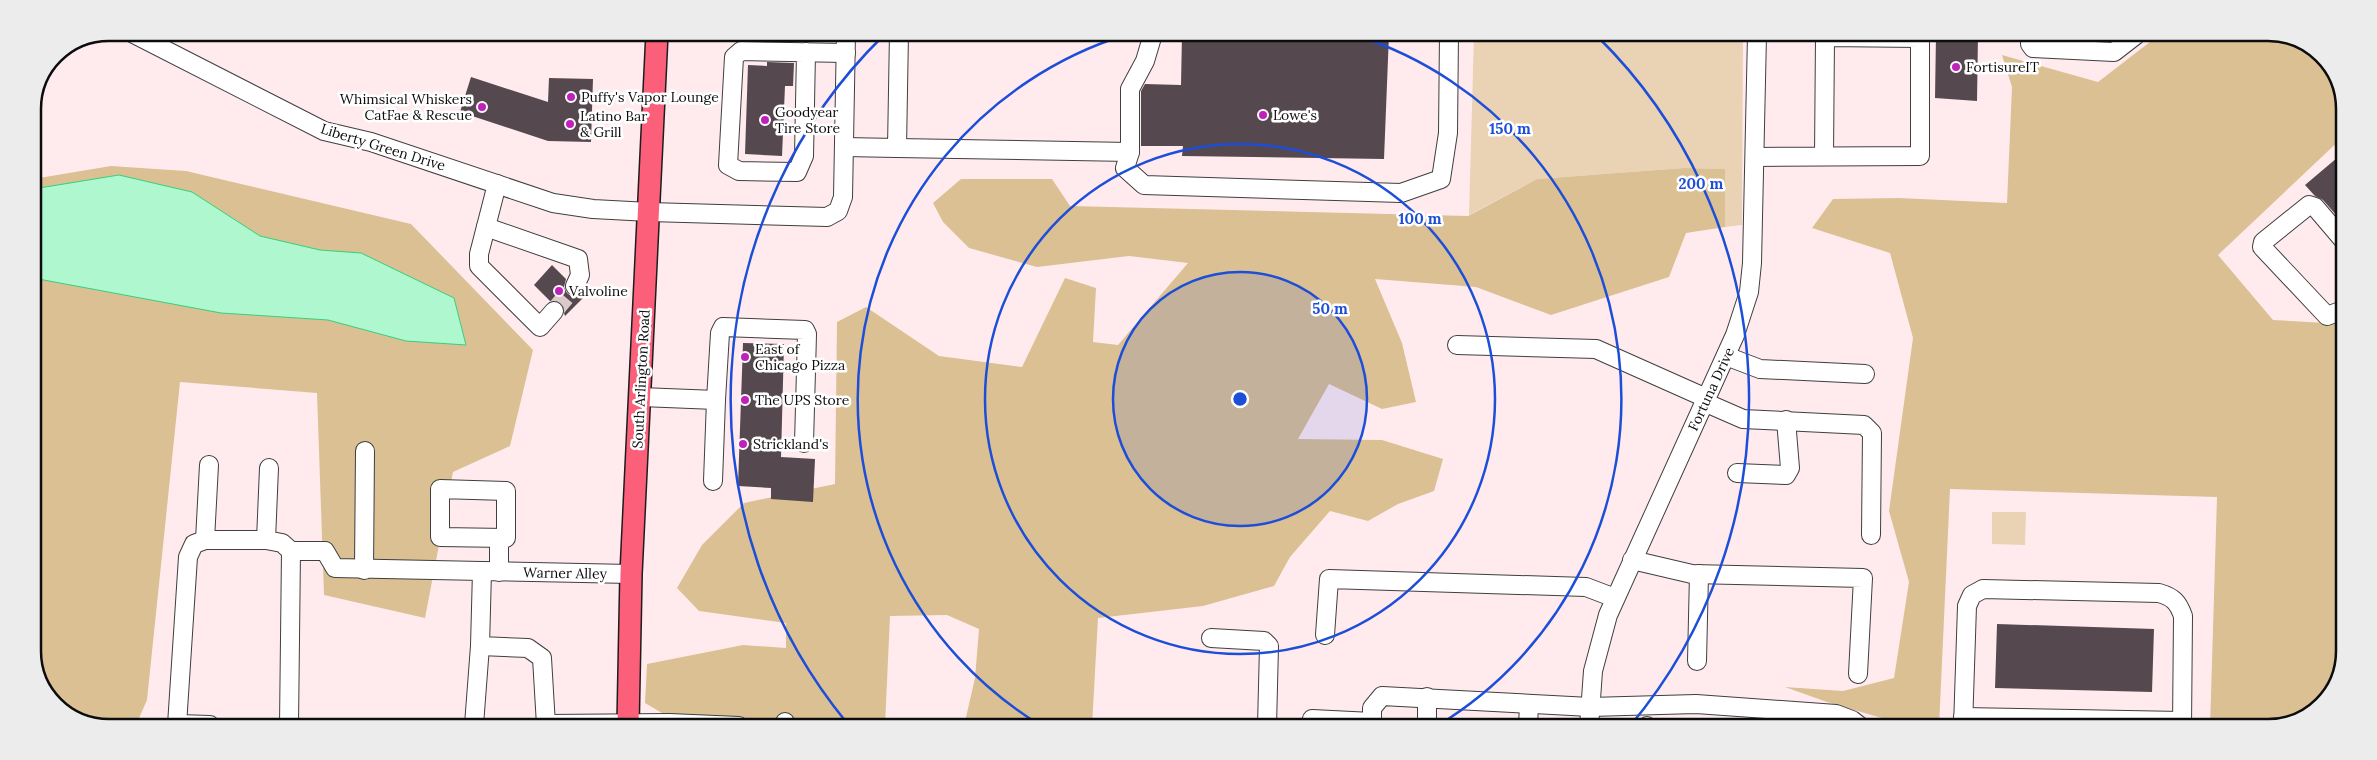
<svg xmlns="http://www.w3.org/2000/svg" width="2377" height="760" viewBox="0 0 2377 760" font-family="Lora,serif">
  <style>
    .green { fill: #ead2b5 }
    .forest { fill: #dbc094 }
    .water { fill: #aff7cf; stroke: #35d07d }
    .building { fill: #55484f }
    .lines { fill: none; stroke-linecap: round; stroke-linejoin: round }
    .minor-tunnel { stroke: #dbcacc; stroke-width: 18; stroke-dasharray: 18 9; stroke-linecap: butt }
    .minor-casing { stroke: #3f3f3f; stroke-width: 20 }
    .major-casing { stroke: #1d1d1d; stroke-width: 24 }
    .minor { stroke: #fff; stroke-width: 18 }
    .major { stroke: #fb5f7a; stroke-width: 21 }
    .ring { fill: none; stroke: #1d4ed8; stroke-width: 2.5 }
    .poi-dot { fill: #be22bb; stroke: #fff; stroke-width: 2 }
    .labels { text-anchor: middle; stroke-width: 5; stroke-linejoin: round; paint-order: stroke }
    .poi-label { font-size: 14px; fill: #0c0c0c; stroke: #fff; text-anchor: start }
    .street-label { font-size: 14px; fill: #0c0c0c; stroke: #fff }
    .rim { fill: none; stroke: #0c0c0c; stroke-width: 2.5 }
    .centre { fill: #1d4ed8; stroke: #fff; stroke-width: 2.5 }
    .ring-label { font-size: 15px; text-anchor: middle; font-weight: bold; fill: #1d4ed8; stroke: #fff; stroke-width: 5; stroke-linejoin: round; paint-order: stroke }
  </style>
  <rect width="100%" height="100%" fill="#ffebee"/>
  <!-- green -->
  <g class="green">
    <path d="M1474,34L1743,35L1742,225L1725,227V169L1684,168L1537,179L1469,215Z"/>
    <path d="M1992,512H2026L2025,545L1992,544Z"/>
  </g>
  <!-- forest -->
  <g class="forest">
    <path d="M2159,35H2288L2329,62L2344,104V136L2218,255L2273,320L2343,324L2342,671L2314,712L2268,727H2210L2217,497L1950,489L1939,727H1895L1892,721L1827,702L1785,687L1843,691L1894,678L1909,582L1889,511L1913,338L1890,253L1812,228L1833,199L1899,198L2007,203L2012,87L2002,55L2098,82Z"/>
    <path d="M111,166L186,171L411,224L533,350L510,446L453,472L425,618L324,595L317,393L180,382L147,700L136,725H89L48,698L33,656V179Z"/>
    <path d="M1684,168L1725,169V227L1686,233L1669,277L1551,315L1476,287L1375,279L1402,343L1416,402L1382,409L1329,384L1298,439L1382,440L1443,459L1434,491L1398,504L1368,521L1330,511L1290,557L1274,586L1203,606L1098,618L1092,726H964L975,678L979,629L947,615L890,616L885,726H684L645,703L647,664L743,645L786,648V623L699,611L677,588L702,545L744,503L835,484L837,322L866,307L939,356L1022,367L1065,278L1096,288L1093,342L1118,345L1188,263L1129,256L1037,267L969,248L943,222L933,203L961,179H1052L1070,206L1468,216L1537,179Z"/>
  </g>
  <!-- water -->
  <path class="water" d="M119,175L192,192L260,236L320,250L361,253L454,298L466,345L406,341L328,320L221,313L33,278V189Z"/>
  <!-- building -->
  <g class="building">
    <path d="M1182,34H1389L1384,159L1182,156L1183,146H1141V91L1145,84L1181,85Z"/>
    <path d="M1936,35H1978L1977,101L1935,98Z"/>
    <path d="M767,62L794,63L793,86H785L782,156L745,154L748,65L767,66Z"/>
    <path d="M471,77L548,102L549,78L593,79L591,142L548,141L460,112Z"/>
    <path d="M2344,152V224L2323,200L2315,196L2305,185Z"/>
    <path d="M552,265L566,279L564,287L567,293L571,296L581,294L584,297L565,316L561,303L550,301L534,285Z"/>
    <path d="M743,343L784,344L781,457L815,459L813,502L771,499V488L738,486Z"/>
    <path d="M1997,624L2154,629L2152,692L1995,688Z"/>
  </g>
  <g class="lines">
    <!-- minor-tunnel -->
    <path class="minor-tunnel" d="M554,311L575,286"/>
    <defs>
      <g id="minor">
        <path d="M132,33L324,131L371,142L553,203L593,209L649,212L827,217L838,211L843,197L846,33"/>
        <path d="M2030,35V44L2033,48L2114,52L2136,35"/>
        <path d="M806,52L804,156L797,172L739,171L728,165L734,57L741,51L846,53"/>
        <path d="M844,147L897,148L899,33"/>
        <path d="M897,148L1130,152V89L1145,61L1153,34"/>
        <path d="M1130,152L1125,168L1144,185L1401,193L1441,179L1448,133L1449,34"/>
        <path d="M1755,157L1920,156V38L1825,37L1824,156"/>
        <path d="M497,184L479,254V266L540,327L554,311"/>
        <path d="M486,227L578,259L580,275L575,286"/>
        <path d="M2343,310L2327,316L2262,247L2263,242L2309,205L2315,207L2344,241"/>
        <path d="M1457,345L1596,349L1706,398"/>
        <path d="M1726,356L1760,369L1865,374"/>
        <path d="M641,397L716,400L720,333L723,327L805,330L807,334L804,443"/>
        <path d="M1704,402L1743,419L1864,425L1872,433L1871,535"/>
        <path d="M1737,473L1786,475L1790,468L1786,420"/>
        <path d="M713,481L716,400"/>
        <path d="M440,489L506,491V538L440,537Z"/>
        <path d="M499,538V572"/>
        <path d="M205,540L209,465"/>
        <path d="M266,540L269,468"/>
        <path d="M291,551H325L335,568L482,571"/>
        <path d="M1632,560L1692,574L1863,578L1858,674"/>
        <path d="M364,570L365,451"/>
        <path d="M1325,635L1329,579L1586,587L1615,598"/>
        <path d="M1211,638L1264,641L1269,646L1267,726"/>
        <path d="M1697,661L1699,574"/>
        <path d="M1777,710V727"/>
        <path d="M1963,717L2182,721"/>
        <path d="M178,724L210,725"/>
        <path d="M546,724L669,723L739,726"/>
        <path d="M177,725L188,557L194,544L205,540H266L282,543L291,551L289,725"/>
        <path d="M474,725L480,646"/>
        <path d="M546,725L542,658L528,648L480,646L482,571L631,574"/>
        <path d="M785,726V722"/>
        <path d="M1311,726L1312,719L1372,722"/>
        <path d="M1372,726V708L1382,696L1590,707L1696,704L1836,714L1852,720L1861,727"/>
        <path d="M1427,726V697"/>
        <path d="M1528,727L1529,704"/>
        <path d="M1589,727L1593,671L1608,615L1735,335L1749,292L1752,263L1757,35"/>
        <path d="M1646,727L1647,726"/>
        <path d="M1963,727L1967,606L1972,595L1983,589L2159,593C2173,597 2178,602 2183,616L2182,727"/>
      </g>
      <path id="major" d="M628,725L631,574L657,33"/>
    </defs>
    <!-- minor casing -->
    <use href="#minor" class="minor-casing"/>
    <!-- major casing -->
    <use href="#major" class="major-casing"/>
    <!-- minor -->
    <use href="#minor" class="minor"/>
    <!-- major -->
    <use href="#major" class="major"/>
  </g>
  <!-- distance rings -->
  <circle cx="1240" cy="399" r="127" fill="#1d4ed8" fill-opacity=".12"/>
  <g class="ring">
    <circle cx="1240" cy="399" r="127"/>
    <circle cx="1240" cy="399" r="255"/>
    <path d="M1040 725A382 382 0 0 1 1125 35M1355 35A382 382 0 0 1 1437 726"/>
    <path d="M847 723A509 509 0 0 1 883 36M1597 36A509 509 0 0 1 1630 726"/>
  </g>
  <!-- markers -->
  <g class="poi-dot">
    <circle cx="1956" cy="67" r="5"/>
    <circle cx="571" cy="97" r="5"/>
    <circle cx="482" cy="107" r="5"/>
    <circle cx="1263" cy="115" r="5"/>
    <circle cx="765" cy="120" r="5"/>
    <circle cx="570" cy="124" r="5"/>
    <circle cx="559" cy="291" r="5"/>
    <circle cx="745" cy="357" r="5"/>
    <circle cx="745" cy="400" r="5"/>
    <circle cx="743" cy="444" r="5"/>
  </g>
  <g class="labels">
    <!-- poi labels -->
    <g class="poi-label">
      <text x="1966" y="72">FortisureIT</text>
      <text x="581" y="102">Puffy's Vapor Lounge</text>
      <text x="472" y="104" text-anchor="end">Whimsical Whiskers<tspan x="472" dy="16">CatFae &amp; Rescue</tspan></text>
      <text x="775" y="117">Goodyear<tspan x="775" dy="16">Tire Store</tspan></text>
      <text x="1273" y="120">Lowe's</text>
      <text x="580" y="121">Latino Bar<tspan x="580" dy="16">&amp; Grill</tspan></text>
      <text x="569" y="296">Valvoline</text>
      <text x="755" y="354">East of<tspan x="755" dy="16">Chicago Pizza</tspan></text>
      <text x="755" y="405">The UPS Store</text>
      <text x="753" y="449">Strickland's</text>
    </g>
    <!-- street labels -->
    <g class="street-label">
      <text transform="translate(383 147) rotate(17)" y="5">Liberty Green Drive</text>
      <text transform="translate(641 379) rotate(-87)" y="5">South Arlington Road</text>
      <text transform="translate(1711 389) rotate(-65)" y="5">Fortuna Drive</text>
      <text transform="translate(565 573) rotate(1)" y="5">Warner Alley</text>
    </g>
  </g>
  <!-- crop -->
  <path d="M0 0H2377V760H0ZM109 41H2268A68 68 0 0 1 2336 109V651A68 68 0 0 1 2268 719H109A68 68 0 0 1 41 651V109A68 68 0 0 1 109 41Z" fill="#ececec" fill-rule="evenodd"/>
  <path class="rim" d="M109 41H2268A68 68 0 0 1 2336 109V651A68 68 0 0 1 2268 719H109A68 68 0 0 1 41 651V109A68 68 0 0 1 109 41Z"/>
  <circle cx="1240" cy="399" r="8" class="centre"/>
  <g class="ring-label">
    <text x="1510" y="134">150 m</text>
    <text x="1701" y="189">200 m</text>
    <text x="1420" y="224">100 m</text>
    <text x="1330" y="314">50 m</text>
  </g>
</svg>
